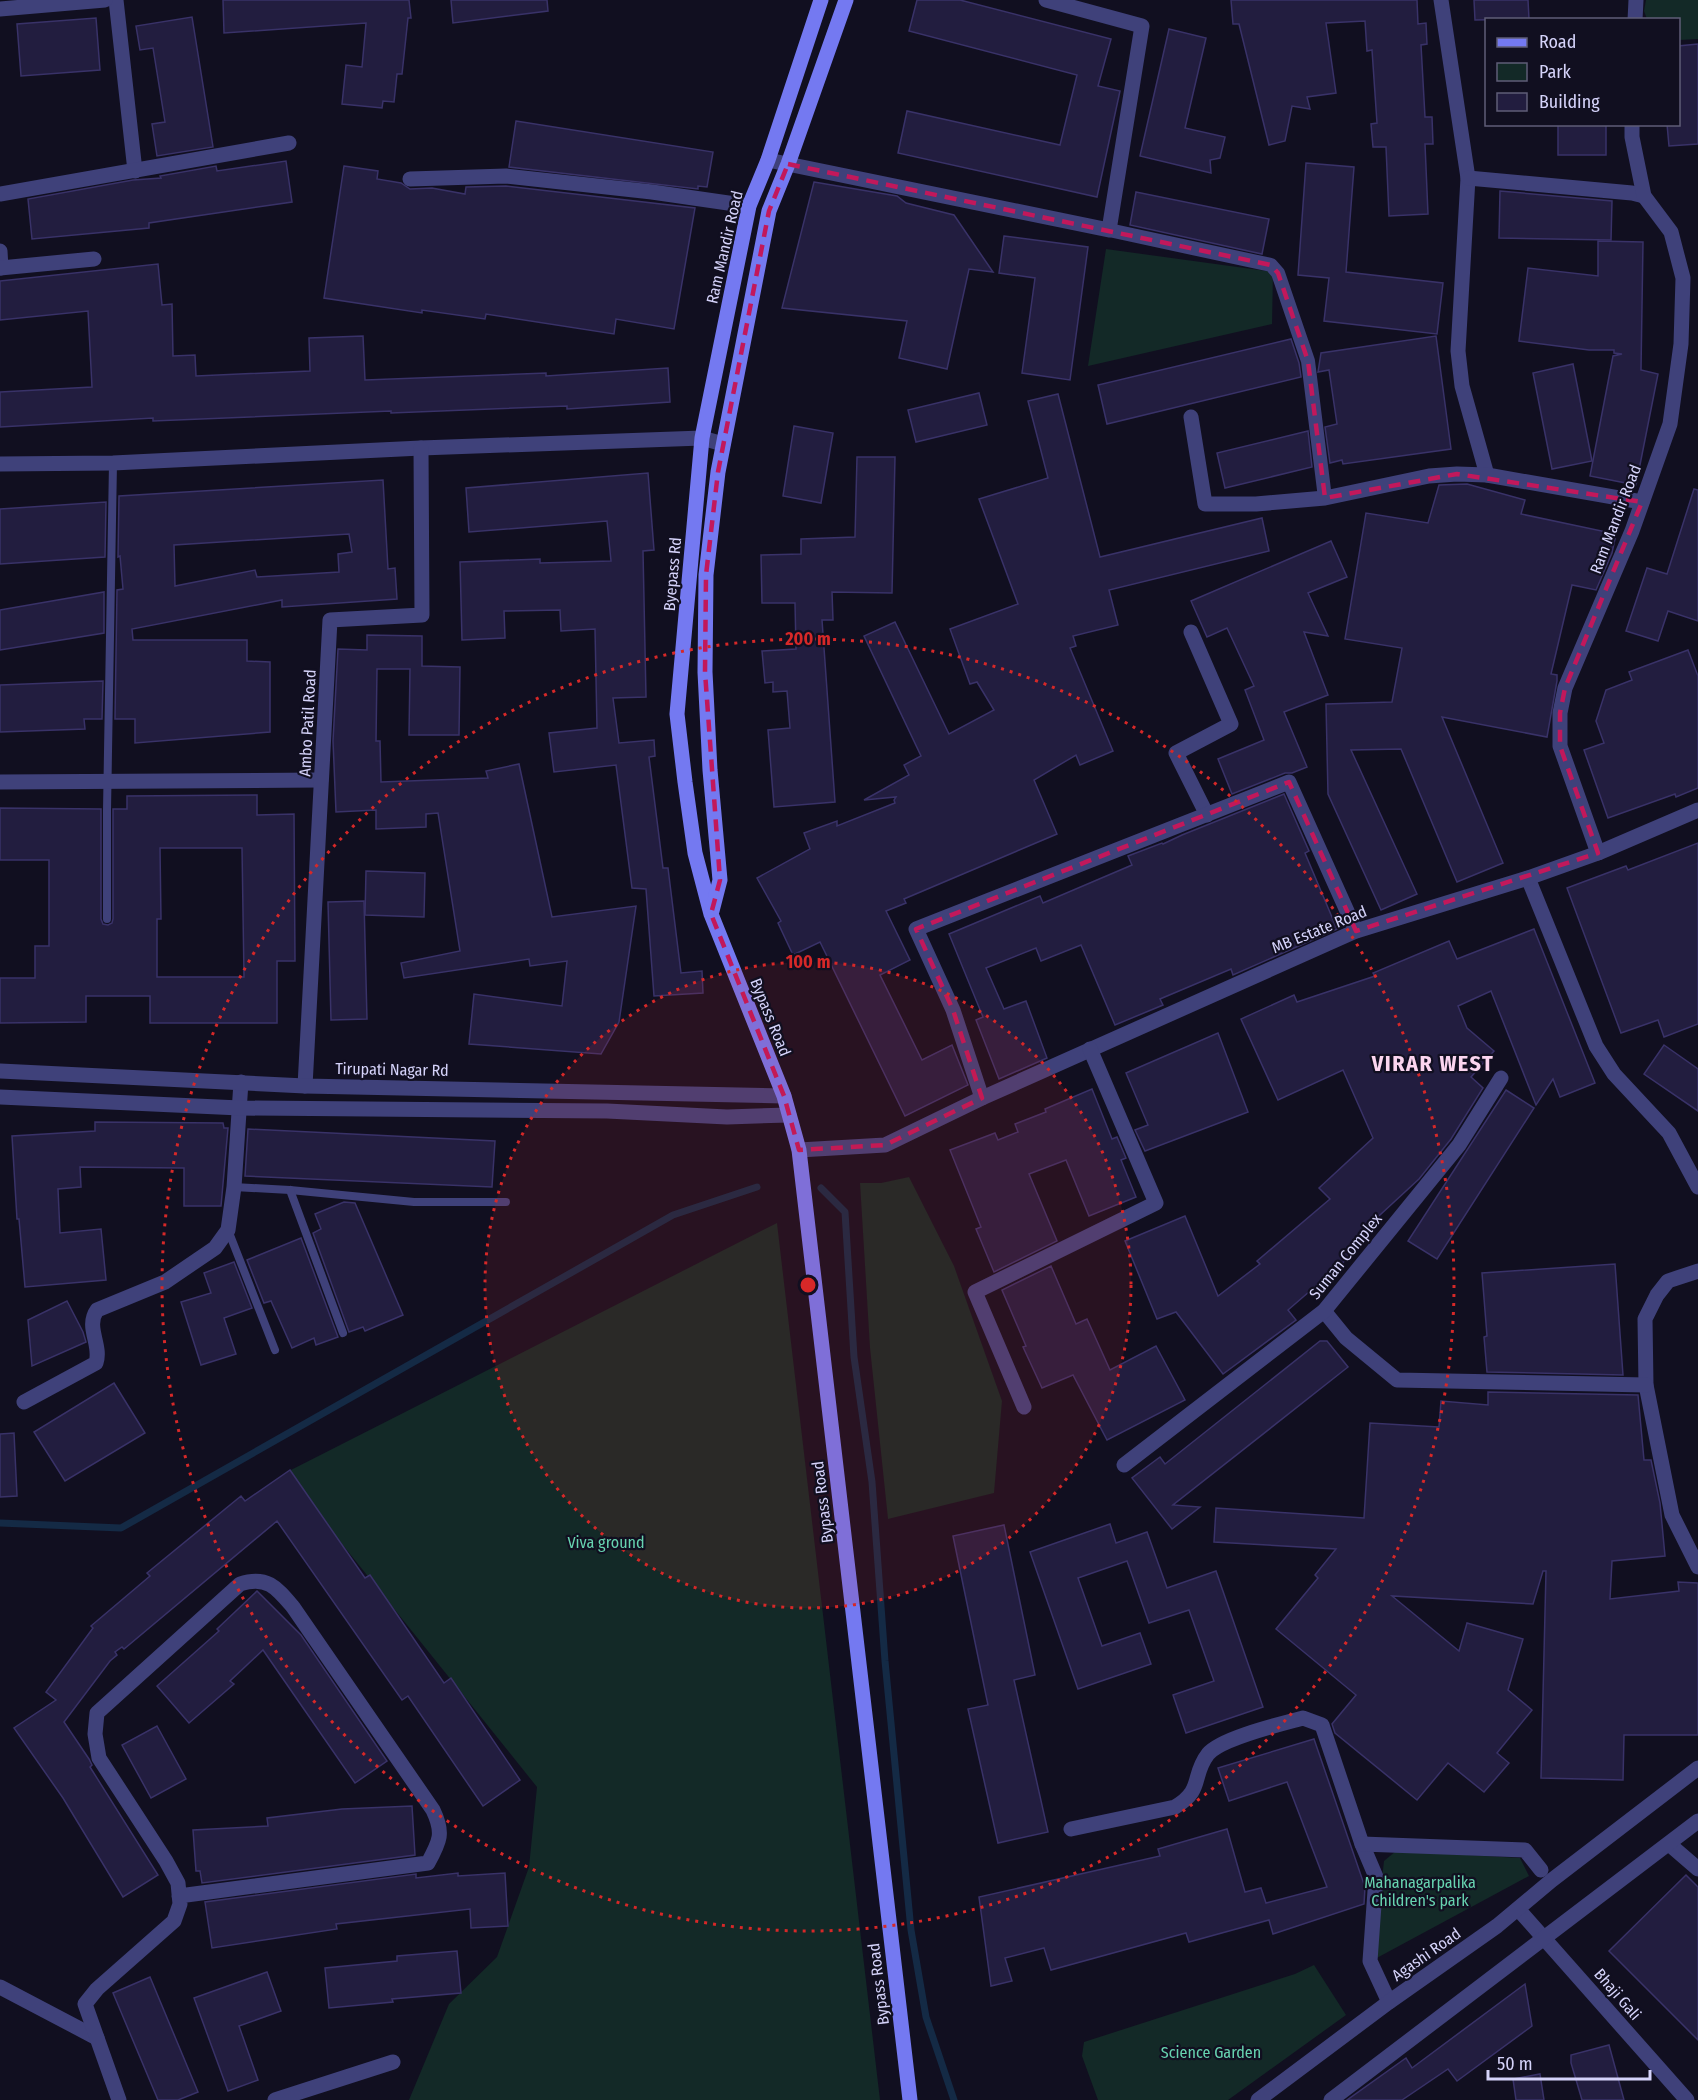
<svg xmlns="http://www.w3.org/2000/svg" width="1698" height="2100" viewBox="0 0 1698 2100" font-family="'Fira Sans Condensed',sans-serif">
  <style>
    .green { fill: #132927 }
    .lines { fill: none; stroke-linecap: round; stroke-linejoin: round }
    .stream { stroke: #142a45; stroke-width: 7 }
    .building { fill: #221d3f; stroke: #393268; stroke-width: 1.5; fill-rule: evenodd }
    .service { stroke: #3f417a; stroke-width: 8 }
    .pedestrian { stroke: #3f417a; stroke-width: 14 }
    .minor { stroke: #3f417a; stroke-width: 15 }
    .tertiary { stroke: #3f417a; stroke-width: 15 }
    .secondary { stroke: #7479f1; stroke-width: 15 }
    .marked { fill: none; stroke: #c2185b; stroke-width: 4.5; stroke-dasharray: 12 8; stroke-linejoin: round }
    .ring { fill: none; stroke: #d62828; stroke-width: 3; stroke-dasharray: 3 6 }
    .labels { text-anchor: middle; stroke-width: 4.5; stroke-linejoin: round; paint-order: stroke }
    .street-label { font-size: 16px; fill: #d5d3fa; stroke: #110f20 }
    .park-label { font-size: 16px; fill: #67d3b0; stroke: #110f20 }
    .district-label { font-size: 22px; font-weight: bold; letter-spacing: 1.5px; fill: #fbd5ef; stroke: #110f20 }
    .centre { fill: #d62828; stroke: #110f20; stroke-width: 3 }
    .ring-label { font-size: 18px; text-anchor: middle; font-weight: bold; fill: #d62828; stroke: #110f20; stroke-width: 4.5; stroke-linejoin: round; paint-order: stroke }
  </style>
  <rect width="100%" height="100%" fill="#110f20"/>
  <!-- green -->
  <g class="green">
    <path d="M1646,0H1698V39L1679,40L1678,20L1647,19L1644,11Z"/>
    <path d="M1106,249L1273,272L1272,324L1088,366Z"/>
    <path d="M909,1177L954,1266L1002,1401L994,1493L888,1519L870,1348L860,1183H881Z"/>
    <path d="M777,1223L880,2100H409L449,2004L497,1957L529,1867L537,1787L285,1473Z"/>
    <path d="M1396,1851L1520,1858L1529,1876L1373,1960L1384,1861Z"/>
    <path d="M1314,1965L1346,2015L1228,2100H1098L1082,2056L1084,2042L1295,1974Z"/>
  </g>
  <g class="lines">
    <!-- stream -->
    <g class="stream">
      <path d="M821,1188L845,1212L854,1357L872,1482L885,1661L911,1930L926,2017L954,2100"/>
      <path d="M0,1523L121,1528L673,1215L757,1187"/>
    </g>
  </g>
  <!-- building -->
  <g class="building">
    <path d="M223,0H409L411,18H408L402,74H397L394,102L383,101L382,108L342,104L346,65L362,67L366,23L224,33Z"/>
    <path d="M451,0H547L548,11L453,23Z"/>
    <path d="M917,0H960L1111,39L1098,86L1120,91L1097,197L898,153L907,111L1060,145L1077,75L909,31Z"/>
    <path d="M1231,0H1417L1418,24L1426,23L1427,44L1421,45L1425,117H1432L1433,144H1425L1428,214L1389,216L1386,147H1373L1371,124L1377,123L1372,50L1367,51L1365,21L1326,23L1336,93L1307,97L1310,109L1292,106L1285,141L1269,145L1239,24H1233Z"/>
    <path d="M1474,0H1528L1529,19L1475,20Z"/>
    <path d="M192,17L213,147L157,156L152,124L165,122L153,48L140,50L136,26Z"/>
    <path d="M96,18L100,70L21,76L17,24Z"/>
    <path d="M1169,29L1206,38L1185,128L1225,137L1220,158L1210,160L1211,173L1140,156Z"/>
    <path d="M1698,44V144L1669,146L1667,124H1678V46Z"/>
    <path d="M516,121L713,152L707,187L698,186V189L509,167Z"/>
    <rect x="1558" y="124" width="48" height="31"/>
    <path d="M286,161L292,202L149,223V228L32,239L28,199L133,180L161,178L160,176L216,166L217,171Z"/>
    <path d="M1306,163L1354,167L1346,272L1443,283L1437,334L1324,321L1329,278L1298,275Z"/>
    <path d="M344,166L378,171L377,179L401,183L410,189L432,188L465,194L466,187L506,186L695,208L674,329L616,319L614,334L486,314L485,319L422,310V313L324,298Z"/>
    <path d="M814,182L897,196L906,203L954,215L993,272L969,269L947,369L899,358L907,321L782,308Z"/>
    <path d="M1500,191L1612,201L1611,240L1499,238Z"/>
    <path d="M1136,192L1269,219L1262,254L1130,225Z"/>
    <path d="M1004,236L1088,247L1070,380L1022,373L1035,278L999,273Z"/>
    <path d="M1598,241L1643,242L1641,370L1658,374L1636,485L1590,476L1613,356L1622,354L1614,353V350H1589L1519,341L1528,268L1598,276Z"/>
    <path d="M158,264L162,305L172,304L173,356L195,355L196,376L310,371L309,338L363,336L365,380L546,373V376L668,368L670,402L567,409V406L391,413V411L153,421V418L0,427V392L92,387L88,311L0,320V281Z"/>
    <path d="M1436,336L1451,449L1343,464L1342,460L1330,463L1325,427L1337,424L1329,370L1318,372L1321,353Z"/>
    <path d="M1291,339L1299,363L1301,377L1107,424L1098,385Z"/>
    <path d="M1573,364L1592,461L1552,469L1533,373Z"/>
    <path d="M979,393L987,425L916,442L908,410Z"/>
    <path d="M1058,394L1100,557L1262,518L1269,551L1109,590L1118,625L1073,636L1076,646L1070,648L1113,751L1080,765L1076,755L1034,780L1057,834L904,899L906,903L886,911L910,960L880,975L922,1060L952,1045L968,1085L905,1116L820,942L793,955L778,923L781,921L757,878L810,849L804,833L837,821V826L895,803L894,800L896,797L864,800L909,775L904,765L921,756L864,636L895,622L949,734L994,710L977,682L970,684L950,629L1018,604L979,499L1048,478L1028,401Z"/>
    <path d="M794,426L833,433L821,503L783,496Z"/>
    <path d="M1308,431L1312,467L1225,488L1217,453Z"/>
    <path d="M857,457H895L892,593L832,592L833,620H822L835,802L774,807L768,730L790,728L787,691L773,692V682L765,683L762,651L796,649L795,603H762L761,555L801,554V539L855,537Z"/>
    <path d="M648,473L654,550L643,551L646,697L613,698L619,743L654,740L655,756L649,757L663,868H668L681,973L702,971L703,993L654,996L646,889L632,888L616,765L554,772L549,733L597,728L595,629L561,631L560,610L504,611L505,638L462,640L460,562L540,559V563L611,561L607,521L469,532L466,488Z"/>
    <path d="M383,480L388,569L395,568L397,599L282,607V600L132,629L133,640H247V661L270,662V732L135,743V719H115L117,590L123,589L120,556L118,557L119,496ZM349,534L352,552L338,554L339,572L257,577L255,570L175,586L174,545Z"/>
    <path d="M1467,484L1525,500L1521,514L1616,534L1612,553L1596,590L1572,585L1551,674L1557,675V681L1547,737L1442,717L1503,863L1457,882L1401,749L1351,750L1417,894L1381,910L1328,794L1326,704L1392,702L1402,648L1345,639L1366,513L1428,523L1439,485Z"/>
    <path d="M1694,489L1698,490V621L1668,611L1658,641L1626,631L1647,568L1667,574Z"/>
    <path d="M106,502L105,557L0,564V509Z"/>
    <path d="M1331,541L1347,577L1308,593L1328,636L1304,632L1328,695L1284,712L1307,767L1292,773H1285L1232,794L1218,759L1264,740L1245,690L1254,686L1227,628L1207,637L1191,601Z"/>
    <path d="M104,592V633L0,650V610Z"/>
    <path d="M367,635L422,636V666L460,667L459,735H409L410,669H377L376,741H380L381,782L488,778L486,771L519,764L552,917L636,906L619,1022L601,1054L469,1044L474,994L562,1006L567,961L530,966L529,959L404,978L401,963L460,951L438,813L426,814V827L376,829V810L336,812L333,741L338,649L367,650Z"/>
    <path d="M1688,650L1698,676V788L1676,797L1675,794L1608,818L1584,750L1604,743L1596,721L1606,690L1632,680L1629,672Z"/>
    <path d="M103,681L102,719H84L85,729L0,732V685Z"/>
    <path d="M1284,794L1309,851L1305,853L1337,929L1233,975L1231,969L1160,999L1163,1005L1115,1025L1081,945L1041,961L1036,948L986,968L1004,1009L1026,1001L1047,1058L999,1079L976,1020L983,1017L949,934L1040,896L1043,903L1132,865L1128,856L1162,843L1163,844L1182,835Z"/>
    <path d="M257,795V815L294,814L295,961H277V1023H150V996H86V1022L0,1023V978H35V946H49V860H0V808L101,809V919L103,924L108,925L112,923L113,919V809H127V796ZM160,848H242L244,977H157V919H161Z"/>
    <path d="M1698,843V1024L1664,1037L1658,1020L1621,1033L1567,888L1626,866L1628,870Z"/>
    <path d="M366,871L425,873L424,917L365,915Z"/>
    <path d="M364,901L367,1019L331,1020L328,902Z"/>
    <path d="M1534,929L1595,1083L1560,1097L1553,1079L1536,1105L1491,991L1458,1006L1467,1028L1494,1051L1471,1077L1483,1088L1451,1139L1419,1179L1355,1238L1362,1246L1288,1310L1296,1320L1223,1374L1176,1312L1157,1319L1125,1241L1185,1216L1218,1296L1260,1264L1257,1261L1330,1199L1319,1188L1373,1138L1343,1070L1278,1100L1241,1019L1294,995L1297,1002L1375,976L1373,973L1449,941L1457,959Z"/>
    <path d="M1218,1033L1248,1112L1145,1151L1135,1130L1148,1125L1126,1073Z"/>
    <path d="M1664,1045L1698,1069V1111L1644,1074Z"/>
    <path d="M1092,1089L1112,1139L1117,1137L1126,1158L1121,1160L1136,1197L1089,1216L1066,1160L1029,1174L1057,1241L994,1272L976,1229L981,1227L950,1150L995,1133L998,1140L1018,1132L1015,1124L1046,1112L1045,1109Z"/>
    <path d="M1506,1090L1534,1108L1437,1259L1408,1241Z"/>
    <path d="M95,1122L223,1123L224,1128H228L221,1206H184V1168L80,1167L81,1187L58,1189L60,1233L101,1229L106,1280L25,1287L19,1219H17L12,1136L95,1131Z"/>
    <path d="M248,1129L495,1141L492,1187L245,1176Z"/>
    <path d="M344,1202L355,1203L403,1315L365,1331L363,1327L349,1332L313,1233L321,1229L315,1214Z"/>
    <path d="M301,1238L338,1337L316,1345L314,1338L292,1348L271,1301L264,1303L247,1260Z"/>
    <path d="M234,1262L252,1308L224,1318L236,1354L201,1365L181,1302L211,1293L204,1273Z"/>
    <path d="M1615,1264L1623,1375L1487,1372L1484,1337L1487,1336L1482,1273Z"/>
    <path d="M1051,1266L1076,1324L1087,1319L1110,1370L1156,1346L1185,1400L1107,1440L1073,1375L1042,1388L1023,1347L1026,1346L1002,1290Z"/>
    <path d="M67,1301L83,1332L86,1342L32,1366L28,1320Z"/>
    <path d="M1320,1341H1327L1348,1367L1173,1505L1200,1507L1172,1529L1132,1478L1160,1457L1165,1464Z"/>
    <path d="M114,1383L145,1433L65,1481L34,1432Z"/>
    <path d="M1488,1392L1638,1395L1644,1460H1651L1660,1503L1665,1556L1612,1561L1610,1599L1679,1591L1678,1582L1698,1583V1735H1624L1623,1780L1541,1778L1546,1571H1543L1533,1604L1392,1596L1459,1651L1467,1623L1523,1639L1508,1690L1532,1710L1497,1753L1509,1763L1484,1792L1448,1763L1417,1800L1335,1733L1332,1724L1356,1695L1276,1629L1318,1578L1315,1575L1336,1549L1214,1542L1216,1508L1364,1518L1370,1423L1439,1427L1441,1401L1488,1405Z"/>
    <path d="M14,1433L17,1496L0,1497V1434Z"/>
    <path d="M290,1470L365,1578L370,1575L444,1683L451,1678L520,1780L483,1806L408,1696L402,1700L277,1521L124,1649L122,1647L115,1652L117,1655L110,1661L64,1722L89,1759L92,1765L90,1767L158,1875L123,1897L63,1798L14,1728L56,1700L46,1692L93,1628L91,1626L150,1576L147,1573L241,1496L245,1501Z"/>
    <path d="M1110,1524L1116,1543L1147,1532L1167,1588L1216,1571L1263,1707L1186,1733L1173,1695L1214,1681L1189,1610L1149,1623L1127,1561L1078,1578L1102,1646L1140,1633L1151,1664L1078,1689L1030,1552Z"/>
    <path d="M1004,1525L1035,1675L1014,1680L1048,1832L998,1843L968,1709L988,1705L953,1536Z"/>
    <path d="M257,1591L301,1635L387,1761L355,1783L263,1650L230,1681L234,1684L189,1723L157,1686L219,1631L217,1629Z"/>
    <path d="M157,1726L186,1779L151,1798L122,1745Z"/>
    <path d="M1314,1739L1365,1887L1364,1904L1273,1934L1269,1920L1189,1942L1186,1933L1051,1970L1044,1948L1005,1958L1012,1981L991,1986L979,1897L1160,1856L1158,1849L1227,1829L1245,1892L1261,1888L1266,1903L1327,1887L1287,1782L1229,1801L1218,1768Z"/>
    <path d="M412,1806L415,1855L202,1883L200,1871H196L193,1830L268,1826L267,1818L342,1809Z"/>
    <path d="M458,1873V1876L505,1873L508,1926L471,1928L470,1909L336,1924L337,1929L212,1948L205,1902L416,1874V1878Z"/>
    <path d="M1686,1875L1698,1887V2040L1609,1951Z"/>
    <path d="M457,1951L461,1993L392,1999L393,2002L329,2008L325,1968L397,1961V1956Z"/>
    <path d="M267,1972L281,2011L239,2026L258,2080L228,2091L194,1998Z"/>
    <path d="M150,1977L198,2092L178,2100H158L113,1993Z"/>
    <path d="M1525,1984L1532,2026L1457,2081L1448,2069L1402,2100H1347L1406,2058L1412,2068Z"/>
    <path d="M1609,2045L1624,2100H1582L1571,2063V2055Z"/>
    <path d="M1540,2074L1544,2100H1516L1513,2079Z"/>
  </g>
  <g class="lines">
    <!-- service -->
    <g class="service">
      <path d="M107,919V810L113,463"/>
      <path d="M234,1187L290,1190L414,1202H506"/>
      <path d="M290,1190L343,1333"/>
      <path d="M228,1230L275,1350"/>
    </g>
    <!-- pedestrian -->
    <path class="pedestrian" d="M1109,230L1271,265L1278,273L1308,361L1325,498"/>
    <!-- minor -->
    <g class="minor">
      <path d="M116,0L135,171"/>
      <path d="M1441,0L1468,178L1458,351L1462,386L1487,475"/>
      <path d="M0,9L105,0"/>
      <path d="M1635,20L1636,0"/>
      <path d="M768,160L1109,230L1142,26L1046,0"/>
      <path d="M1468,178L1632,193L1644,196"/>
      <path d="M410,179L506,176L652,192L749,206"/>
      <path d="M0,194L289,143"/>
      <path d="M0,251L1,268"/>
      <path d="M0,268L94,259"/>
      <path d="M1191,417L1205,504H1256L1325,498L1429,476L1457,474L1487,475L1642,502"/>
      <path d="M0,464L113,463L421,448L702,438L723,444"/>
      <path d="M1191,632L1231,724L1176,753L1207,815"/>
      <path d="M0,782L321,780"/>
      <path d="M1598,853L1560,746V713L1565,688L1632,531L1670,424L1681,344L1683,278L1671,232L1644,196L1632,137V124"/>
      <path d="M1528,878L1596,1046L1614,1074L1669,1133L1698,1187"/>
      <path d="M305,1086L330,620L422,615L421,448"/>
      <path d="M982,1098L953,1010L916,929L1289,782L1356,931"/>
      <path d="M799,1150L885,1145L982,1098L1356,931L1528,878L1598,853L1698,810"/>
      <path d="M1698,1271L1668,1281L1657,1295L1645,1319L1646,1385L1672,1515L1698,1567"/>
      <path d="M1324,1311L1346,1338L1397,1380L1646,1385"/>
      <path d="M24,1402L96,1363C102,1345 85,1327 97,1310L165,1282L215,1248L228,1230L234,1187L241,1082"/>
      <path d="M1024,1407L975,1292L1156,1203L1090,1049"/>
      <path d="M1124,1465L1324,1311L1459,1145L1501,1078"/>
      <path d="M1071,1829L1175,1807C1204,1790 1191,1776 1208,1754C1221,1738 1281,1724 1303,1718L1322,1725L1362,1844L1376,1877L1370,1961L1389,2002"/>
      <path d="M1362,1844L1525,1850L1541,1870"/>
      <path d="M1669,1844L1698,1869"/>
      <path d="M1518,1909L1687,2100"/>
      <path d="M0,1987L97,2038"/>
      <path d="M119,2100L85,2004L97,1989L174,1921L180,1904L178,1883L166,1861L99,1758L95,1734L97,1713L240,1584C267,1575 277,1588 293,1607L433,1810C444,1833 440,1841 428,1863L179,1896"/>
      <path d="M275,2100L393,2062"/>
    </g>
    <!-- tertiary -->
    <g class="tertiary">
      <path d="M0,1071L305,1086L784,1096"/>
      <path d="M0,1097L240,1108L607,1111L727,1117L789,1115"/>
      <path d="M1258,2100L1389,2002L1497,1926L1552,1880L1698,1768"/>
      <path d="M1331,2100L1698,1821"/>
    </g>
    <!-- secondary -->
    <g class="secondary">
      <path d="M821,0L768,160L749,206L702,438L677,714L685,782L695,853L711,914L784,1096L799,1150L910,2100"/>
      <path d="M712,911L720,880L710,770L705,672L706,575L718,472L769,211L788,164L846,0"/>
    </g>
  </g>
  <!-- marked area -->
  <path class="marked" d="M788,164L1271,265L1278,273L1308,361L1325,498L1457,474L1642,502L1565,688L1560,713V746L1598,853L1356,931L1289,782L916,929L953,1010L982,1098L885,1145L799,1150L784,1096L711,914L720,880L705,672L706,575L718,472L769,211Z"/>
  <!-- distance rings -->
  <circle cx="808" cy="1285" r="323" fill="#d62828" fill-opacity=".12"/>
  <g class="ring">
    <circle cx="808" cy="1285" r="323"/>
    <circle cx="808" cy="1285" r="646"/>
  </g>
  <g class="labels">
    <!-- street labels -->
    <g class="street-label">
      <text transform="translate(724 247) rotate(-77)" y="6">Ram Mandir Road</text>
      <text transform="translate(1615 519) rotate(-69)" y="6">Ram Mandir Road</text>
      <text transform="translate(672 574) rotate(-85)" y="6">Byepass Rd</text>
      <text transform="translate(307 723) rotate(-87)" y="6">Ambo Patil Road</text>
      <text transform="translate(1319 929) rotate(-22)" y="6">MB Estate Road</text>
      <text transform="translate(771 1017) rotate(68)" y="6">Bypass Road</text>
      <text transform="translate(392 1069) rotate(1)" y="6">Tirupati Nagar Rd</text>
      <text transform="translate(1345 1256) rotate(-51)" y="6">Suman Complex</text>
      <text transform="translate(822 1502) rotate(-97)" y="6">Bypass Road</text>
      <text transform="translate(1426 1954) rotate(-35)" y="6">Agashi Road</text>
      <text transform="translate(878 1984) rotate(-97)" y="6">Bypass Road</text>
      <text transform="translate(1618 1994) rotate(49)" y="6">Bhaji Gali</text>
    </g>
    <!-- park labels -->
    <g class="park-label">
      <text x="606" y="1548">Viva ground</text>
      <text x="1420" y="1888">Mahanagarpalika<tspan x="1420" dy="18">Children's park</tspan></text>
      <text x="1211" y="2058">Science Garden</text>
    </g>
    <!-- district labels -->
    <g class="district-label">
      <text x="1433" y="1071">VIRAR WEST</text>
    </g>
  </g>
  <circle cx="808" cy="1285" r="9" class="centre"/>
  <g class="ring-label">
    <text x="808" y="645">200 m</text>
    <text x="808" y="968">100 m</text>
  </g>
  <!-- legend -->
  <rect x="1485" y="18" width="195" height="108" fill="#110f20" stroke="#5f5d77" stroke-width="1.5"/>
  <rect x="1497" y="38" width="30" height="9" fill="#7479f1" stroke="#5f5d77" stroke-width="1.5"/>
  <text x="1539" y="48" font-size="18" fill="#d5d3fa">Road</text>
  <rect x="1497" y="63" width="30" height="18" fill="#132927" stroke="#5f5d77" stroke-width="1.5"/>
  <text x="1539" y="78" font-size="18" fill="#d5d3fa">Park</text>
  <rect x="1497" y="93" width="30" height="18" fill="#221d3f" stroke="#5f5d77" stroke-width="1.5"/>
  <text x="1539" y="108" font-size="18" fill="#d5d3fa">Building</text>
  <!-- scale -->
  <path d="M1488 2070v9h162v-9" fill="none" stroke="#d5d3fa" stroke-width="3"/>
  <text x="1497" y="2070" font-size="18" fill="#d5d3fa" stroke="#110f20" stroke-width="4.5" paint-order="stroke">50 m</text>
</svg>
